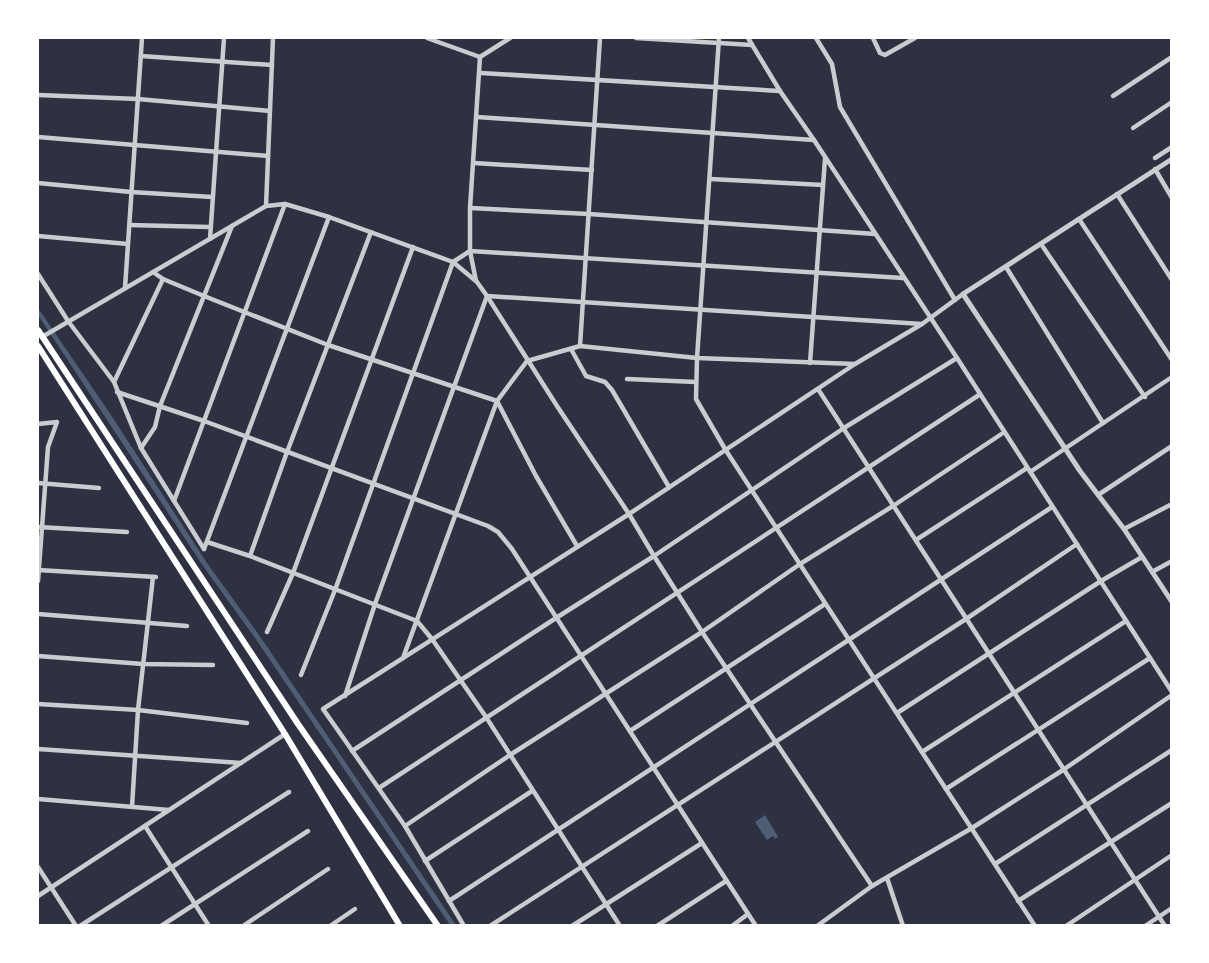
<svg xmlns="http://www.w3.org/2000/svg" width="1209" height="963" viewBox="0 0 1209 963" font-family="Inter,sans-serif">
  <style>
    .water { fill: #4f5d75 }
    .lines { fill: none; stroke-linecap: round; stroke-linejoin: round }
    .minor { stroke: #caccd0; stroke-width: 4.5 }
    .tertiary { stroke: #caccd0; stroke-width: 5 }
    .secondary { stroke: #fff; stroke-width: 6 }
  </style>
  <rect width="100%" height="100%" fill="#2d3142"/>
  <!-- water -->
  <g class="water">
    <path d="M38,308L109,412L207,563L259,635L456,925H450L255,638L203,566L38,315Z"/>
    <path d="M765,815L778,837L775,839L773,836L767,840L755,822Z"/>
  </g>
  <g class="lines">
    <!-- minor -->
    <g class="minor">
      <path d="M427,38L480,57"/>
      <path d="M636,38L752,45"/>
      <path d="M719,38L697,358L696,399L725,449L1035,926"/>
      <path d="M748,38L780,91L814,140L957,358L1172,692"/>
      <path d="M816,38L832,64L840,107L955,300"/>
      <path d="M873,38L880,53L885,55L915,38"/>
      <path d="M141,56L272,65"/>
      <path d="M480,57L510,38"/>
      <path d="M481,73L780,91"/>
      <path d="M38,95L138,99L270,111"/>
      <path d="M1113,96L1172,57"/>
      <path d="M477,117L814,140"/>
      <path d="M1133,128L1172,102"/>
      <path d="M38,137L268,156"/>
      <path d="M1155,158L1172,147"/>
      <path d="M474,163L592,170"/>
      <path d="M1155,169L1172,198"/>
      <path d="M710,179L823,185"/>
      <path d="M38,183L131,192L212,197"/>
      <path d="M1117,194L1172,280"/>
      <path d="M266,206L273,38"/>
      <path d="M470,208L589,214L875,234"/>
      <path d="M1079,219L1172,360"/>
      <path d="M129,225L210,227"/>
      <path d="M38,236L128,244"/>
      <path d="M210,239L224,38"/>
      <path d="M1041,244L1145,397"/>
      <path d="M1006,267L1103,423"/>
      <path d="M153,272L163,279L204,296L328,345L497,401L536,476L577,546"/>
      <path d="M38,274L68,321L114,382L141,448L204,549"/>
      <path d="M476,281L470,251V208L480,57"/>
      <path d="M125,288L142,38"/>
      <path d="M42,337L266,206L285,204L329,217L453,262L477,282L487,296L557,406L629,514L654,556L702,632L872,886"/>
      <path d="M580,346L600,38"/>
      <path d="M571,349L586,376L605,382L612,390L669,487"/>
      <path d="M810,363L825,159"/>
      <path d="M627,379L696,382"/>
      <path d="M114,382L163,279"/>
      <path d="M818,389L1165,926"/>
      <path d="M117,392L204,421L488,526L498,532L512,549L756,926"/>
      <path d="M38,424L57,422L48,447L38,581"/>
      <path d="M141,448L155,427L160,406L232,226"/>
      <path d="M1030,472L1172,377"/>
      <path d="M38,483L99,488"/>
      <path d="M1098,495L1172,446"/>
      <path d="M174,501L285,204"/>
      <path d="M38,527L127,532"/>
      <path d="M1124,529L1172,504"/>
      <path d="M916,540L1027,468"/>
      <path d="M207,542L250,556L417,621L432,639L486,717L620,926"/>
      <path d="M204,549L329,217"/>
      <path d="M250,556L287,452L371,232"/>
      <path d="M38,570L156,577"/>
      <path d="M1152,572L1172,561"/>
      <path d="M38,614L187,626"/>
      <path d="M267,632L293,573L413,247"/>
      <path d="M38,656L143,664L213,665"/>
      <path d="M403,658L497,401L527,361L580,346L697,358L855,364"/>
      <path d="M301,675L335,590L453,262L470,251L903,278"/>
      <path d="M345,696L375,604L487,296L922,324"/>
      <path d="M38,704L138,710L247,723"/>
      <path d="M897,713L1101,581L1142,557"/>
      <path d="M630,731L825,604"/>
      <path d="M38,749L241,763"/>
      <path d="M352,751L556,618L654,556L844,428L957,358"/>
      <path d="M922,752L1126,621"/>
      <path d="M379,788L979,395"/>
      <path d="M946,789L1150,658"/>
      <path d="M38,799L169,810"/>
      <path d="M132,807L138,710L153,577"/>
      <path d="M145,826L209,926"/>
      <path d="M405,826L510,755L702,632L800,564L893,506L1003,433"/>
      <path d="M425,861L532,791"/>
      <path d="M995,864L1172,750"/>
      <path d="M38,867L76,926"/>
      <path d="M887,878L903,926"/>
      <path d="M38,896L285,734"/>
      <path d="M449,901L1052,507"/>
      <path d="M1018,901L1172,803"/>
      <path d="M80,926L289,792"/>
      <path d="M161,926L308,831"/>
      <path d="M243,926L328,869"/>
      <path d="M330,926L355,909"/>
      <path d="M464,926L405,826L323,709L629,514L855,364L922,324L963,294"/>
      <path d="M490,926L966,619L1077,544"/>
      <path d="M572,926L702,843"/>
      <path d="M657,926L726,881"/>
      <path d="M732,926L748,914"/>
      <path d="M817,926L872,886L972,828L1063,770L1172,695"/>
      <path d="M1066,926L1172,855"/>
      <path d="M1145,926L1172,908"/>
    </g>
    <!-- tertiary -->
    <path class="tertiary" d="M1172,159L963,294L1080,471L1124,529L1172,602"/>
    <!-- secondary -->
    <g class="secondary">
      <path d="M38,330L298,724L438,926"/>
      <path d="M38,346L285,734L400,926"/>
    </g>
  </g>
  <!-- border -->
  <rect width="1209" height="963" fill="none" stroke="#ffffff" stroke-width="78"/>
</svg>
